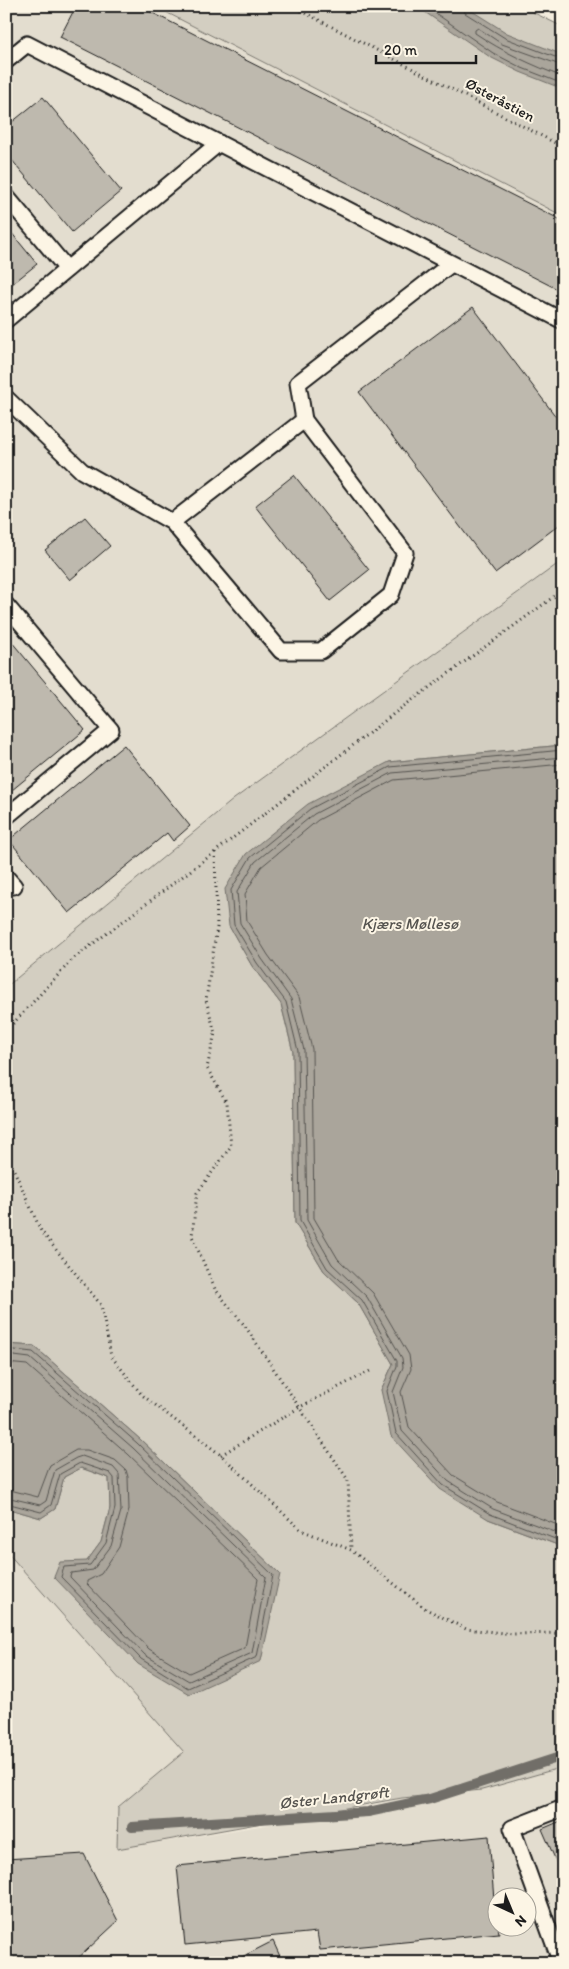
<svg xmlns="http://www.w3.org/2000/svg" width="569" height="1969" viewBox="0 0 569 1969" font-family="Itim,sans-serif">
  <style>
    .built { fill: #e3ddcf; fill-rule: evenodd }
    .green { fill: #d3cec1; stroke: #78756e }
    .water { fill: #aaa59b; stroke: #716e68 }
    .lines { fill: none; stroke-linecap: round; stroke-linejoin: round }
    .shore { stroke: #55534f; stroke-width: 1 }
    .stream { stroke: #716e68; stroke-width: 10 }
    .building { fill: #beb9ae; stroke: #1c1c1c }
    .lane-casing { stroke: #1c1c1c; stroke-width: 19 }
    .path { stroke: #1c1c1c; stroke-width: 3; stroke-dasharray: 1 4; stroke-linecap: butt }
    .lane { stroke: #fcf5e5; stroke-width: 15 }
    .labels { text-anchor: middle; stroke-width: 4; stroke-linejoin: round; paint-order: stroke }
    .street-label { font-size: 15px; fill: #1c1c1c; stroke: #fcf5e5 }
    .water-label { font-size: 16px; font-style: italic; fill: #55534f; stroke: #fcf5e5 }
  </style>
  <rect width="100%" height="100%" fill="#f3ecdd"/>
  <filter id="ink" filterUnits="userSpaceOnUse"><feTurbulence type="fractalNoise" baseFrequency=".02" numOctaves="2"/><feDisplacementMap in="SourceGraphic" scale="10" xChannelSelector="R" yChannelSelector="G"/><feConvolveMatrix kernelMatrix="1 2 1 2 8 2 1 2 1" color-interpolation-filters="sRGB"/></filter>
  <g filter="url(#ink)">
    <!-- built -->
    <g class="built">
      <path d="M6,6H153L563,216V560L234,799L6,987Z"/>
      <path d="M6,1551L185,1752L118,1807L117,1849L481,1790L563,1767V1963H6ZM496,1896H526V1926H496Z"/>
    </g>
    <!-- green -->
    <g class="green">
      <path d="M154,6H520L563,27V216Z"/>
      <path d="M563,560V745L389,762L229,926L252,966L281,1004L293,1052L295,1223L324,1271L358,1303L393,1364L381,1390L488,1519L563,1547V1767L482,1790L402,1798L117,1849L118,1807L184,1752L6,1551V1508L41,1518L55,1509L64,1477L81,1468L109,1478L110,1508L101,1542L87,1561L280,1574L141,1440L34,1346L6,1344V1302H8L6,1296V987L234,799Z"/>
    </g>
    <!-- water -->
    <g class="water">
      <path d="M416,6H464L507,33L558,53L563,56V89L520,72L490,57Z"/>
      <path d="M563,745V1547L488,1519L440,1489L391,1436L381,1390L393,1364L358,1303L324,1271L295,1223L293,1052L281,1004L252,966L229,926L225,889L246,854L308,804L389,762Z"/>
      <path d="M6,1344L34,1346L141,1440L280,1574L261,1661L189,1694L138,1664L54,1577L60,1562L87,1561L101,1542L110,1508L109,1478L81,1468L64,1477L55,1509L41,1518L6,1508Z"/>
    </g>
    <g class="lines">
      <!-- shore -->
      <g class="shore">
        <path d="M425,6L493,53L522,68L563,84"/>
        <path d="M463,6L465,13L505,38L563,60"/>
        <path d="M563,66L502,44L478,28L475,30V33C503,52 532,65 563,77"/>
        <path d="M563,750L390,767L310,809L250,858L231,890L234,925L257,963L286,1002L298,1051L300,1221L327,1268L362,1300L397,1361V1366L387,1391L396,1433L443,1485L490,1514L563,1542"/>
        <path d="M563,757L392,773L314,814L255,862L237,892L240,923L262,959L291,999L304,1050L307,1220L332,1264L367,1297L402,1358L403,1367L393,1392L402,1431L448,1481L493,1509L563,1535"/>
        <path d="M563,764L394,780L318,820L261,867L245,894L247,921L268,955L299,997L312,1049L314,1218L338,1259L373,1293L409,1355L411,1369L401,1392L409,1427L453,1475L497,1502L563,1527"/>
        <path d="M6,1349L33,1352L137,1443L273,1575L257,1657L188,1688L141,1659L61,1577L64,1567L90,1565L106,1543L115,1508L114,1478L110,1473L80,1463L60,1474L51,1505L41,1512L6,1503"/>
        <path d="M6,1355L30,1358L133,1448L266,1577L252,1653L189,1681L145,1655L70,1577L71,1573L93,1570L111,1546L121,1511L119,1474L113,1467L82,1456L76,1458L55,1470L46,1501L40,1505L6,1497"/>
        <path d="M6,1363L27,1365L128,1454L258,1579L245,1648L189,1673L149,1649L87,1584V1581L101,1574L119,1547L129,1510L128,1477L126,1470L115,1460L87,1450H76L50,1465L38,1497L6,1489"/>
      </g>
      <!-- stream -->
      <path class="stream" d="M132,1827L368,1812L430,1799L563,1756"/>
    </g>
    <!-- building -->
    <g class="building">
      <path d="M76,6H139L563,221V292L60,37Z"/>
      <path d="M43,97L121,191L72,232L6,153V127Z"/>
      <path d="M6,226L37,264L6,289Z"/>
      <path d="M473,307L563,426V522L495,573L359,392Z"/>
      <path d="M294,475L369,570L330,601L255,506Z"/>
      <path d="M85,517L110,546L70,580L45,550Z"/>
      <path d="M6,635L85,730L6,795Z"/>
      <path d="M124,745L190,826L173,841L167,833L69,913L9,840Z"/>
      <path d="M563,1820V1877L542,1829Z"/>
      <path d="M489,1836L496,1926H498L499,1933L320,1950L317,1932L185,1945L177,1866Z"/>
      <path d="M84,1854L118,1921L73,1963H6V1859Z"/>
      <path d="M273,1941L283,1963H230Z"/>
    </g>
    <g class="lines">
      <defs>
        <g id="lane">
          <path d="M6,61L27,44L563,321"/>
          <path d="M6,196L67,269"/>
          <path d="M6,320L219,143"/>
          <path d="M6,398L82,471L172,522L281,651H321L391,595L405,553L304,420L172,522"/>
          <path d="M304,420L298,383L451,264"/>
          <path d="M6,605L111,730L6,817"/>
          <path d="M6,877L14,886"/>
          <path d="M561,1963L512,1828L563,1808"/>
        </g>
      </defs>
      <!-- lane casing -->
      <use href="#lane" class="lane-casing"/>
      <!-- path -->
      <g class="path">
        <path d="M292,6L563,147"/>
        <path d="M215,852L217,927L206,1000L215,1033L207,1068L227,1103L231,1146L197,1193L192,1236L215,1289L245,1326L348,1480L351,1550"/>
        <path d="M6,1031L74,958L215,852L400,709L563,590"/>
        <path d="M6,1152L41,1231L101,1305L111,1356L142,1395L221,1455L301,1530L351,1550L426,1609L466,1629L513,1634L563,1633"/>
        <path d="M221,1455L300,1407L370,1371"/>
      </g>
      <!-- lane -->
      <use href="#lane" class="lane"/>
    </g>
  </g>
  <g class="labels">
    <!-- street labels -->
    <g class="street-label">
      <text transform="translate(500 100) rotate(28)" y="5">Østeråstien</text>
    </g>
    <!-- water labels -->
    <g class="water-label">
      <text x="410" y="929">Kjærs Møllesø</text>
      <text transform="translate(334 1797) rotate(-6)" y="6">Øster Landgrøft</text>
    </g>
  </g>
  <!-- margin -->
  <rect width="569" height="1969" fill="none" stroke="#fcf5e5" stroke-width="25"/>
  <rect x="12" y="12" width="544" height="1944" fill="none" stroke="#1c1c1c" stroke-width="2" filter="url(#ink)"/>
  <!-- north arrow -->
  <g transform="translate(512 1912) rotate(136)"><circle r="24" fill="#fcf5e5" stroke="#a29e95"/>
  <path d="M0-4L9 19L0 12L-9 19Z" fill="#1c1c1c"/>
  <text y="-8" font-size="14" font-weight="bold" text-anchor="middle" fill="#1c1c1c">N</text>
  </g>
  <!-- scale -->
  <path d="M376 55v8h100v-8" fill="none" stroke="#1c1c1c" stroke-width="2.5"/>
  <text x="384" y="55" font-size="15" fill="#1c1c1c" stroke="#fcf5e5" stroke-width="4" paint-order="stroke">20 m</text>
</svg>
